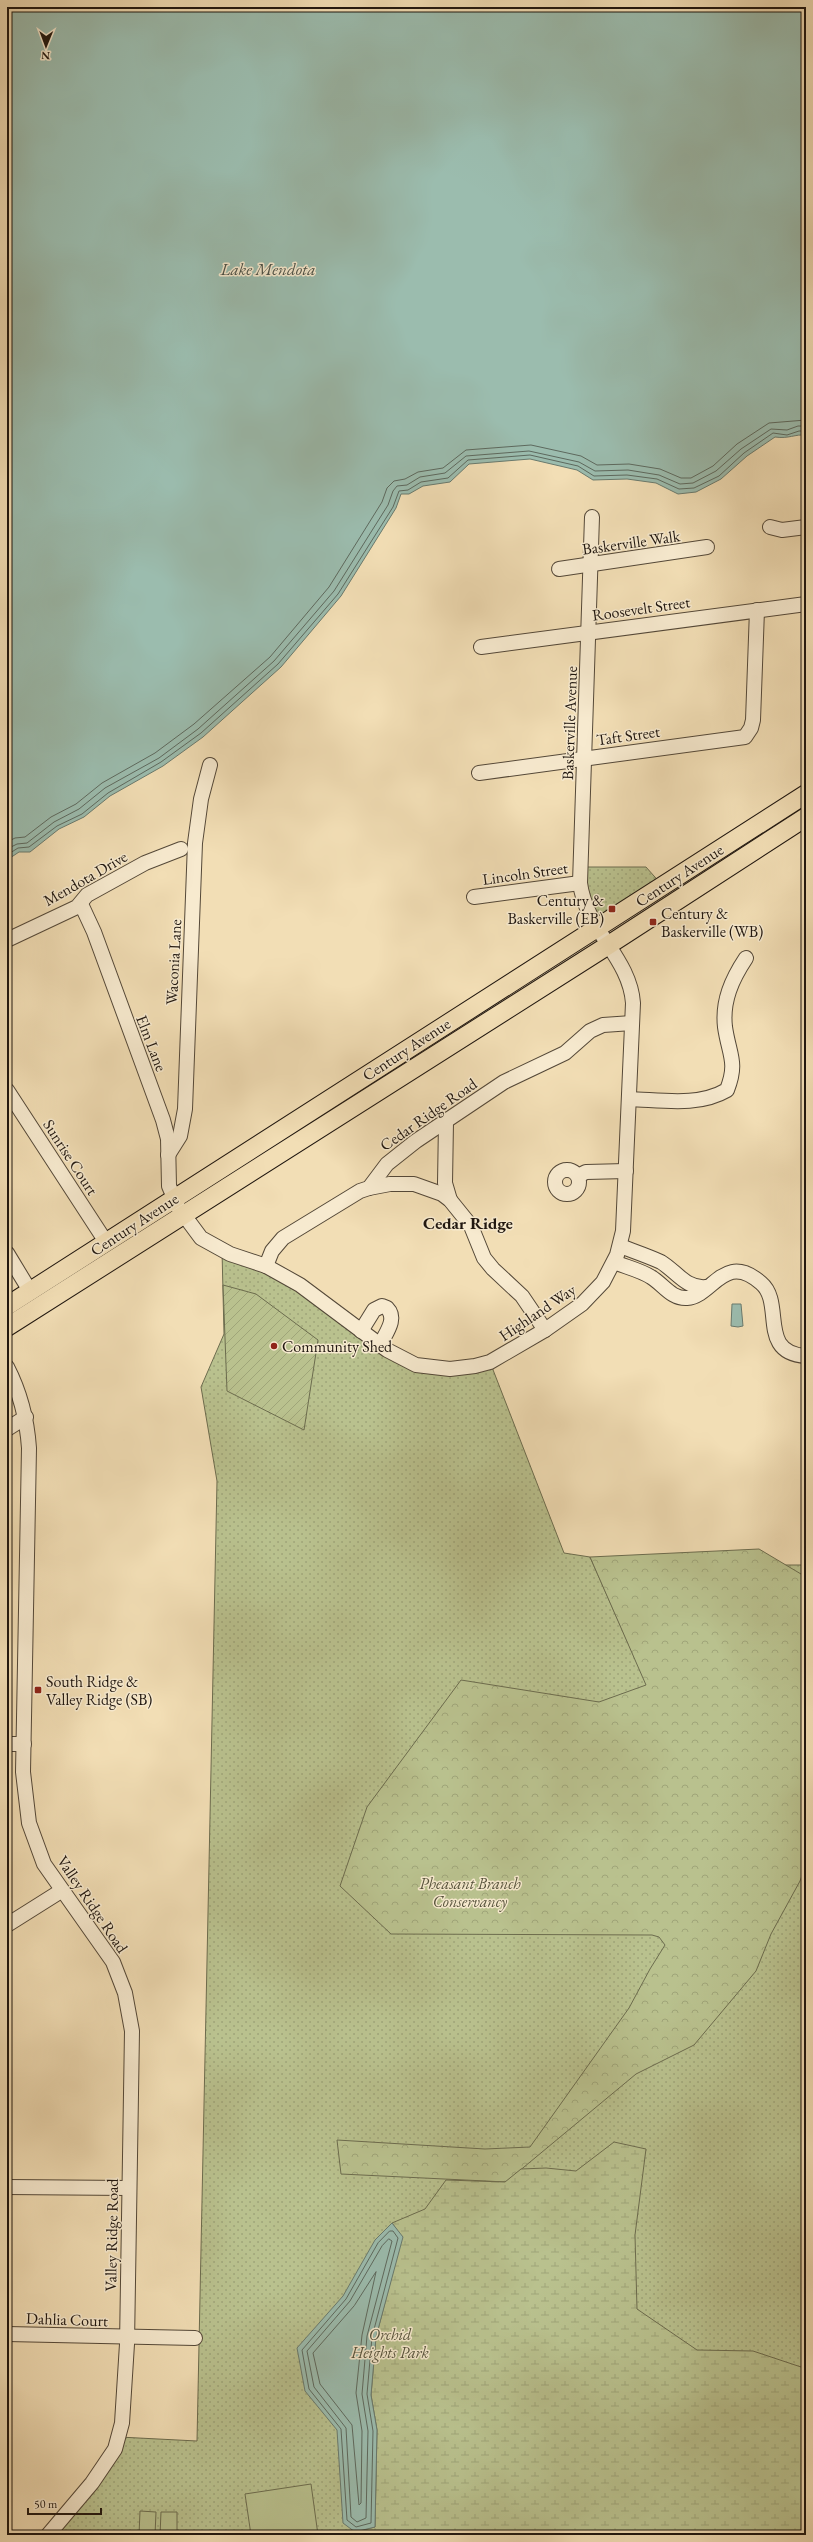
<svg xmlns="http://www.w3.org/2000/svg" width="813" height="2542" viewBox="0 0 813 2542" font-family="'EB Garamond',serif">
  <style>
    .grass { fill: url(#grass-dots); stroke: #6c6c4e }
    .forest { fill: url(#forest-crowns); stroke: #6c6c4e }
    .wetland { fill: url(#wetland-marsh); stroke: #6c6c4e }
    .garden { fill: url(#garden-furrows); stroke: #6c6c4e }
    .pitch { fill: #b9c18e; stroke: #6c6c4e }
    .water { fill: #9bbcae; stroke: #697a6e }
    .lines { fill: none; stroke-linecap: round; stroke-linejoin: round }
    .shore { stroke: #5d695e; stroke-width: 1 }
    .minor-casing { stroke: #544838; stroke-width: 16 }
    .major-casing { stroke: #1f160f; stroke-width: 20 }
    .minor { stroke: #f7eacf; stroke-width: 14 }
    .major { stroke: #f2deb5; stroke-width: 18 }
    .poi-dot { fill: #8f2418; stroke: #f7eacf; stroke-width: 1.5 }
    .labels { text-anchor: middle; stroke-width: 3; stroke-linejoin: round; paint-order: stroke }
    .street-label { font-size: 16px; fill: #1f160f; stroke: #f7eacf }
    .poi-label { font-size: 16px; fill: #1f160f; stroke: #f7eacf; text-anchor: start }
    .park-label { font-size: 16px; font-style: italic; fill: #55523b; stroke: #f7eacf }
    .water-label { font-size: 17px; font-style: italic; fill: #4a5047; stroke: #f7eacf }
    .neighbourhood-label { font-size: 17px; font-weight: bold; fill: #1f160f; stroke: #f7eacf }
  </style>
  <defs>
    <pattern id="grass-dots" width="8" height="8" patternUnits="userSpaceOnUse"><rect width="8" height="8" fill="#b9c18e"/><path d="M2 2h.1M6 6h.1" fill="none" stroke="#9fa579" stroke-width="1.8" stroke-linecap="round"/></pattern>
    <pattern id="forest-crowns" width="20" height="18" patternUnits="userSpaceOnUse"><rect width="20" height="18" fill="#b9c18e"/><path d="M2 6a3 3 0 1 1 6 0M12 15a3 3 0 1 1 6 0" fill="none" stroke="#9fa579"/></pattern>
    <pattern id="wetland-marsh" width="20" height="14" patternUnits="userSpaceOnUse"><rect width="20" height="14" fill="#b9c18e"/><path d="M1 5h8M5 5V1M11 12h8M15 12V8" fill="none" stroke="#9fa579"/></pattern>
    <pattern id="garden-furrows" width="10" height="10" patternUnits="userSpaceOnUse"><rect width="10" height="10" fill="#b9c18e"/><path d="M-1 1l2-2M0 10L10 0M9 11l2-2" fill="none" stroke="#9fa579"/></pattern>
  </defs>
  <rect width="100%" height="100%" fill="#f2deb5"/>
  <filter id="stains"><feTurbulence type="fractalNoise" baseFrequency=".005" numOctaves="4"/><feColorMatrix values="0 0 0 0 .2 0 0 0 0 .09 0 0 0 0 .02 0 0 0 .5 -.17"/></filter>
  <radialGradient id="worn" r=".72"><stop offset=".6" stop-color="#630" stop-opacity="0"/><stop offset="1" stop-color="#630" stop-opacity=".3"/></radialGradient>
  <!-- grass -->
  <g class="grass">
    <path d="M580,867H646L662,885L596,927Z"/>
    <path d="M222,1250L266,1266L407,1362H490L564,1553L590,1557L634,1656L780,1565H806V2535H48L119,2437L197,2441L217,1481L201,1387L224,1334Z"/>
  </g>
  <!-- forest -->
  <path class="forest" d="M759,1549L806,1577V1865L800,1881L771,1934L756,1971L694,2045L636,2074L506,2182L341,2174L337,2140L485,2149L530,2147L629,2008L650,1969L665,1945L659,1937L652,1935L391,1934L340,1886L367,1807L461,1680L599,1702L646,1685L590,1557Z"/>
  <!-- wetland -->
  <path class="wetland" d="M614,2142L646,2149L635,2235L637,2309L697,2350L753,2351L804,2368L806,2366V2535H355V2532L375,2527L377,2430L371,2395L376,2337L402,2237L392,2223L425,2209L446,2180L505,2182L521,2169L546,2168L576,2171Z"/>
  <!-- garden -->
  <path class="garden" d="M223,1285L256,1294L318,1340L304,1430L227,1391Z"/>
  <!-- pitch -->
  <g class="pitch">
    <path d="M311,2484L318,2535H251L245,2494Z"/>
    <path d="M140,2511L156,2512L155,2535H139Z"/>
    <path d="M161,2512H177V2535H160Z"/>
  </g>
  <!-- water -->
  <g class="water">
    <path d="M7,7H806V435C795,434 789,439 775,437L747,456L721,479L696,492L678,494L656,483L627,479L593,480L577,470L530,459L469,464L450,482L423,486L409,494H401L396,508L341,596L281,667L203,737L163,766L110,796L84,817L59,829L30,852H19L7,860Z"/>
    <path d="M732,1304H741L743,1326L738,1327L731,1326Z"/>
    <path d="M392,2223L403,2237L376,2337L371,2395L377,2430L375,2527L355,2532L343,2523L337,2430L305,2391L297,2348L343,2296L375,2240Z"/>
  </g>
  <g class="lines">
    <!-- shore -->
    <g class="shore">
      <path d="M7,842L15,838L25,837L51,817L76,804L102,783L155,753L194,724L270,657L329,587L382,502L387,488L394,481L405,479L418,472L443,468L466,450L531,445L581,456L597,465L629,464L660,469L681,478H691L713,466L737,444L769,423L806,420"/>
      <path d="M7,849L17,844L27,843L54,822L79,809L105,788L159,758L198,729L274,661L334,591L388,505L393,491L397,486L407,485L420,477L445,473L466,456L529,451L579,462L595,471L628,470L659,475L680,484L693,483L716,471L741,449L771,429L787,430L798,426H806"/>
      <path d="M7,855L18,848L29,847L57,826L82,814L108,793L161,762L201,733L278,664L338,594L393,507L399,491L408,490L421,482L448,478L468,460L530,455L578,466L594,476L627,475L657,479L679,489L694,488L719,476L744,453L773,433L787,435L799,431H806"/>
      <path d="M390,2231H393L398,2238L372,2337L367,2394L373,2431L371,2523L356,2527L347,2520L341,2429L309,2389L302,2350L346,2299L378,2243Z"/>
      <path d="M389,2239L392,2241L367,2336L362,2394L368,2431L366,2518L357,2522L351,2517L346,2428L314,2387L307,2351L350,2301L382,2246Z"/>
      <path d="M376,2272L362,2335L356,2393L362,2431L361,2503L359,2505L352,2425L320,2384L313,2353L354,2306Z"/>
    </g>
    <defs>
      <g id="minor">
        <path d="M770,527L782,530L806,527"/>
        <path d="M559,569L707,547"/>
        <path d="M481,647L806,604"/>
        <path d="M479,773L745,737L751,728L753,720L757,610"/>
        <path d="M474,897L580,883"/>
        <path d="M81,904L94,932L163,1120L168,1139L169,1186L178,1207L201,1238L230,1254L266,1266L300,1285L387,1350L416,1365L450,1369L475,1366L490,1362L545,1330L582,1304L603,1282L617,1255L623,1231L633,1003C630,958 586,930 580,883L592,517"/>
        <path d="M7,940L77,907L87,895L145,863L181,849"/>
        <path d="M7,1090L106,1242"/>
        <path d="M629,1099C662,1100 698,1107 727,1090C738,1062 729,1055 725,1027C722,1001 732,979 746,958"/>
        <path d="M446,1122L445,1183L450,1200"/>
        <path d="M168,1155L180,1136L185,1109L195,843L201,799L210,765"/>
        <circle cx="567" cy="1182" r="12"/>
        <path d="M578,1176L586,1172L626,1171"/>
        <path d="M369,1188L390,1184H414L442,1194L450,1200L471,1226L484,1258L493,1269L522,1296L545,1330"/>
        <path d="M620,1246C633,1251 648,1256 661,1262C676,1271 686,1289 706,1287"/>
        <path d="M7,1253L30,1291"/>
        <path d="M614,1262C626,1267 640,1270 651,1277C663,1284 671,1299 687,1298C713,1296 724,1251 761,1283C785,1303 757,1353 806,1356"/>
        <path d="M266,1266L272,1251L283,1238L360,1191L369,1188L387,1164L416,1141L504,1082L565,1053L590,1031L603,1025L632,1023"/>
        <path d="M361,1331L374,1310L382,1306L387,1308C398,1319 385,1334 380,1345"/>
        <path d="M7,1367C21,1394 27,1419 29,1448L23,1772L29,1823L44,1864L113,1962L125,1993L132,2031L127,2344L122,2423L115,2449L92,2483L48,2535"/>
        <path d="M7,1429L26,1417"/>
        <path d="M7,1744H24"/>
        <path d="M7,1925L61,1891"/>
        <path d="M7,2187L128,2188"/>
        <path d="M7,2334L195,2338"/>
      </g>
      <g id="major">
        <path d="M7,1306L806,794"/>
        <path d="M7,1327L607,946L806,817"/>
      </g>
    </defs>
    <!-- minor casing -->
    <use href="#minor" class="minor-casing"/>
    <!-- major casing -->
    <use href="#major" class="major-casing"/>
    <!-- minor -->
    <use href="#minor" class="minor"/>
    <!-- major -->
    <use href="#major" class="major"/>
  </g>
  <!-- markers -->
  <g class="poi-dot">
    <rect x="608" y="905" width="8" height="8" rx="2"/>
    <rect x="649" y="918" width="8" height="8" rx="2"/>
    <circle cx="274" cy="1346" r="4"/>
    <rect x="34" y="1686" width="8" height="8" rx="2"/>
  </g>
  <g class="labels">
    <!-- street labels -->
    <g class="street-label">
      <text transform="translate(631 542) rotate(-8)" y="6">Baskerville Walk</text>
      <text transform="translate(641 608) rotate(-8)" y="6">Roosevelt Street</text>
      <text transform="translate(569 723) rotate(-88)" y="6">Baskerville Avenue</text>
      <text transform="translate(628 735) rotate(-8)" y="6">Taft Street</text>
      <text transform="translate(525 873) rotate(-8)" y="6">Lincoln Street</text>
      <text transform="translate(679 875) rotate(-33)" y="6">Century Avenue</text>
      <text transform="translate(85 878) rotate(-30)" y="6">Mendota Drive</text>
      <text transform="translate(173 962) rotate(-87)" y="6">Waconia Lane</text>
      <text transform="translate(152 1043) rotate(69)" y="6">Elm Lane</text>
      <text transform="translate(406 1049) rotate(-33)" y="6">Century Avenue</text>
      <text transform="translate(428 1114) rotate(-35)" y="6">Cedar Ridge Road</text>
      <text transform="translate(71 1157) rotate(57)" y="6">Sunrise Court</text>
      <text transform="translate(134 1224) rotate(-33)" y="6">Century Avenue</text>
      <text transform="translate(537 1312) rotate(-34)" y="6">Highland Way</text>
      <text transform="translate(93 1904) rotate(56)" y="6">Valley Ridge Road</text>
      <text transform="translate(111 2235) rotate(-89)" y="6">Valley Ridge Road</text>
      <text transform="translate(67 2319) rotate(2)" y="6">Dahlia Court</text>
    </g>
    <!-- poi labels -->
    <g class="poi-label">
      <text x="604" y="906" text-anchor="end">Century &amp;<tspan x="604" dy="18">Baskerville (EB)</tspan></text>
      <text x="661" y="919">Century &amp;<tspan x="661" dy="18">Baskerville (WB)</tspan></text>
      <text x="282" y="1352">Community Shed</text>
      <text x="46" y="1687">South Ridge &amp;<tspan x="46" dy="18">Valley Ridge (SB)</tspan></text>
    </g>
    <!-- park labels -->
    <g class="park-label">
      <text x="470" y="1889">Pheasant Branch<tspan x="470" dy="18">Conservancy</tspan></text>
      <text x="390" y="2340">Orchid<tspan x="390" dy="18">Heights Park</tspan></text>
    </g>
    <!-- water labels -->
    <g class="water-label">
      <text x="268" y="275">Lake Mendota</text>
    </g>
    <!-- neighbourhood labels -->
    <g class="neighbourhood-label">
      <text x="468" y="1229">Cedar Ridge</text>
    </g>
  </g>
  <!-- margin -->
  <rect width="813" height="2542" fill="none" stroke="#f2deb5" stroke-width="24"/>
  <rect x="8" y="8" width="797" height="2526" fill="none" stroke="#1f160f" stroke-width="2"/>
  <rect x="12" y="12" width="789" height="2518" fill="none" stroke="#1f160f"/>
  <!-- north arrow -->
  <g transform="translate(46 46) rotate(181)" stroke="#f7eacf" stroke-width="3" paint-order="stroke">
  <path d="M0-3L7 15L0 10L-7 15Z" fill="#1f160f"/>
  <text y="-6" font-size="11" font-weight="bold" text-anchor="middle" fill="#1f160f">N</text>
  </g>
  <!-- scale -->
  <path d="M28 2508v6h73v-6" fill="none" stroke="#1f160f" stroke-width="2"/>
  <text x="34" y="2508" font-size="12" fill="#1f160f" stroke="#f7eacf" stroke-width="3" paint-order="stroke">50 m</text>
  <rect width="100%" height="100%" filter="url(#stains)"/>
  <rect width="100%" height="100%" fill="url(#worn)"/>
</svg>
